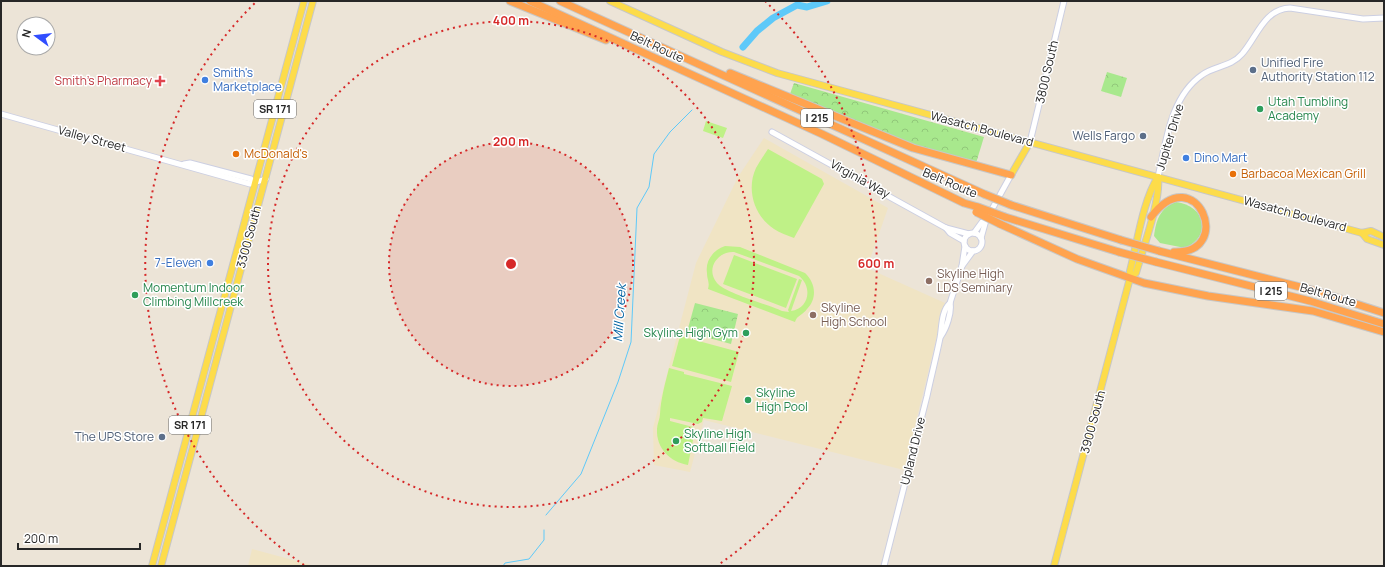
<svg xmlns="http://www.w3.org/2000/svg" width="1385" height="567" viewBox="0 0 1385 567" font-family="Manrope,sans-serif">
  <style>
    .education { fill: #f0e4c4 }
    .grass { fill: #a8e88d }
    .park { fill: url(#park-crowns) }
    .pitch { fill: #bff187; fill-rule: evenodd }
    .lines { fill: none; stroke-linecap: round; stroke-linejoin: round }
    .stream { stroke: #5ec9f9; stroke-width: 1 }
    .river { stroke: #5ec9f9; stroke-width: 7 }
    .minor-casing { stroke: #cccfe2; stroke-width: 7 }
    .major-casing { stroke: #c7c7c7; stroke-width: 8 }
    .highway-casing { stroke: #c7c7c7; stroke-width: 9 }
    .minor { stroke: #fff; stroke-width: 5 }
    .major { stroke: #fddc4a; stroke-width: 6 }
    .highway { stroke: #ffa34f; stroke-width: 7 }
    .highway-bridge-casing { stroke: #c7c7c7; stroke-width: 9; stroke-linecap: butt }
    .highway-bridge { stroke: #ffa34f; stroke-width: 7 }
    .ring { fill: none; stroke: #d62828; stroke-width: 2; stroke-dasharray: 2 4 }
    .service-dot { fill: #5c6f8a; stroke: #fff; stroke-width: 1.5 }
    .shop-dot { fill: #3f7fe0; stroke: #fff; stroke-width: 1.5 }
    .health-dot { fill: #e0444e; stroke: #fff; stroke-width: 1.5 }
    .leisure-dot { fill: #2e9e5b; stroke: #fff; stroke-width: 1.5 }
    .food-dot { fill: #e8710a; stroke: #fff; stroke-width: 1.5 }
    .education-dot { fill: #8d6e63; stroke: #fff; stroke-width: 1.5 }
    .labels { text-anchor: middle; stroke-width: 3; stroke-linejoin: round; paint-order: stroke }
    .shield { fill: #fff; stroke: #686868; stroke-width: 1 }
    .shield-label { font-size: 11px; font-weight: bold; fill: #272727 }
    .street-label { font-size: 12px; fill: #272727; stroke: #fff }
    .service-label { font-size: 12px; fill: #4e5e75; stroke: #fff; text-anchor: end }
    .shop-label { font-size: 12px; fill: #366cbe; stroke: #fff; text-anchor: start }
    .health-label { font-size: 12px; fill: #be3a42; stroke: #fff; text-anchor: end }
    .leisure-label { font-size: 12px; fill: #27864d; stroke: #fff; text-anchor: start }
    .food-label { font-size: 12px; fill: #c56008; stroke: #fff; text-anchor: start }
    .education-label { font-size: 12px; fill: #785e54; stroke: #fff; text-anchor: start }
    .water-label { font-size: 13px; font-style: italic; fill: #0163a2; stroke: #fff }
    .centre { fill: #d62828; stroke: #fff; stroke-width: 2 }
    .ring-label { font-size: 12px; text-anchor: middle; font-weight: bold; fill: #d62828; stroke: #fff; stroke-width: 3; stroke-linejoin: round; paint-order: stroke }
  </style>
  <defs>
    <pattern id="park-crowns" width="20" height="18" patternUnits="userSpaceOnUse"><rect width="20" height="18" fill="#a8e88d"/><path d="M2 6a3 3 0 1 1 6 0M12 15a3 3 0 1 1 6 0" fill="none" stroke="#91c77a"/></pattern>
  </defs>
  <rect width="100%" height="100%" fill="#ece4d7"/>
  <!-- education -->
  <g class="education">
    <path d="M764,138L888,208L867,268L945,303L904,470L704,420L690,472L654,465L653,428L696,263L738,177Z"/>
    <path d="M252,549L315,566H248Z"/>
  </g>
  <!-- grass -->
  <path class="grass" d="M1176,202C1205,206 1213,235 1185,248L1160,243L1154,236C1156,220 1160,208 1176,202Z"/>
  <!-- park -->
  <g class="park">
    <path d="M1107,72L1127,78L1121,97L1101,91Z"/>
    <path d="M794,83L984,137L976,163L914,146L790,94Z"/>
    <path d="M695,303L738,314L731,344L687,332Z"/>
  </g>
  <!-- pitch -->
  <g class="pitch">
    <path d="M706,121L727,128L723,138L703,131Z"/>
    <path d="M768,149L822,179L824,184L794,238C787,235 780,233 774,229C754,216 746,189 756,168C760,161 764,155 768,149Z"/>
    <path d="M725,246L740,247L805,273C815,282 818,298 807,309C803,315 797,315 795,322L708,289C710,282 707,280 707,273C705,261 713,250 725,246ZM734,252L799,276C813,287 809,309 791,311L802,280L799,279L788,310L789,312L782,311C769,305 725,293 717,283C705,269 718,251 734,252Z"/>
    <path d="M734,255L797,279L786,308L723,284Z"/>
    <path d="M680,336L739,352L731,382L672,366Z"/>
    <path d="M669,368L684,372V374L732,386L722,421L703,418L702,422L698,424L670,418V421L693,427L695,430L688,465C670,462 656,448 657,429C657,424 660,419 660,414C661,398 665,384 669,368Z"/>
  </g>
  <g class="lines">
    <!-- stream -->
    <g class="stream">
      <path d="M546,515L581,474L618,382L631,342L637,208L649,187L654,154L670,132L692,110"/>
      <path d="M503,566L505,563L529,559L544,540V530"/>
    </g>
    <!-- river -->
    <path class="river" d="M743,47L757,31L773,18L797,5L807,7L827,1"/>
    <defs>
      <g id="minor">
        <path d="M1,114L250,184L266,179"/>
        <path d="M772,132L946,228L969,234"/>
        <path d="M1030,142L1064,1"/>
        <path d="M184,164L190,163L251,179L255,183"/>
        <path d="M1158,177C1166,143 1170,97 1202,75C1214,66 1231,67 1242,54C1257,37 1264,9 1290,8L1363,19L1384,18"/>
        <path d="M946,228L950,233L964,241"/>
        <path d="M974,233L982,222L986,220"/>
        <circle cx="973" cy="242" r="9"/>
        <path d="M981,238L986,220L1011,175"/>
        <path d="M962,266L973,251"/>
        <path d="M941,336C946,329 952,313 950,303L962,266L965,246"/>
        <path d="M884,566L927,396C931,377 936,358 940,338C942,328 941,311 950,303"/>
      </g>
      <g id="major">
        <path d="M610,1L722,52L777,73L1362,233L1371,231L1384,237"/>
        <path d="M1011,175L1030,142"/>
        <path d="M1362,233L1367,239L1384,245"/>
        <path d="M1130,278L1136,273C1143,248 1161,200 1158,177"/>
        <path d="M152,566L304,1"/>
        <path d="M161,566L313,1"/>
        <path d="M1054,566L1130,278V271C1137,244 1143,200 1158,177"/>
      </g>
      <g id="highway">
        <path d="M510,1L606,40"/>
        <path d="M530,1L822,134L964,203L978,207"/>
        <path d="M560,1L984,194"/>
        <path d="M730,73L913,148L1011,175"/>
        <path d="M1011,205L1121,240"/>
        <path d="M1005,217L1119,252"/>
        <path d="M1151,217C1196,157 1236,254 1174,252"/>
        <path d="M1000,224L1077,259L1144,283L1208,296L1313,311L1384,332"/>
        <path d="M1159,251L1316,291L1384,313"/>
        <path d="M1156,262L1310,301L1384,324"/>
      </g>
    </defs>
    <!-- minor casing -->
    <use href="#minor" class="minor-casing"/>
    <!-- major casing -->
    <use href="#major" class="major-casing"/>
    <!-- highway casing -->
    <use href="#highway" class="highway-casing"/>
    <!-- minor -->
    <use href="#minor" class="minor"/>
    <!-- major -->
    <use href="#major" class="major"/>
    <!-- highway -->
    <use href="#highway" class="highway"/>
    <defs>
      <g id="highway-bridge">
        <path d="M984,194L1011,205"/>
        <path d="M978,207L1005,217"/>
        <path d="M976,212L1000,224"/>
        <path d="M1121,240L1159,251"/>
        <path d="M1119,252L1156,262"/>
      </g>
    </defs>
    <!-- highway-bridge casing -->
    <use href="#highway-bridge" class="highway-bridge-casing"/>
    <!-- highway-bridge -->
    <use href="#highway-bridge" class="highway-bridge"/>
  </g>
  <!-- distance rings -->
  <circle cx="511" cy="264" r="122" fill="#d62828" fill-opacity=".12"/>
  <g class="ring">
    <circle cx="511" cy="264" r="122"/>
    <circle cx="511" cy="264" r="243"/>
    <path d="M304 565A365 365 0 0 1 257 1M765 1A365 365 0 0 1 718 565"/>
  </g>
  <!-- markers -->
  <g class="service-dot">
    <circle cx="1253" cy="70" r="4"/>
    <circle cx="1143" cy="136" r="4"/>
    <circle cx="162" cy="437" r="4"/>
  </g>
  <g class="shop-dot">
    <circle cx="205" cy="80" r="4"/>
    <circle cx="1186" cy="158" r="4"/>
    <circle cx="210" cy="263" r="4"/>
  </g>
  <path class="health-dot" d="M158 75h4v4h4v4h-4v4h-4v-4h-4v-4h4z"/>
  <g class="leisure-dot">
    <circle cx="1260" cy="109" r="4"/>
    <circle cx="135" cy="295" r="4"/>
    <circle cx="746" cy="333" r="4"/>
    <circle cx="748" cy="400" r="4"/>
    <circle cx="676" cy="441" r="4"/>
  </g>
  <g class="food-dot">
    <circle cx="236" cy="154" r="4"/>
    <circle cx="1233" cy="174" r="4"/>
  </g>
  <g class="education-dot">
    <circle cx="929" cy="281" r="4"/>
    <circle cx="813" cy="315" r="4"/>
  </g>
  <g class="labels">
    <!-- shield labels -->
    <g class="shield">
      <rect x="254" y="100" width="42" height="18" rx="3"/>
      <rect x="801" y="109" width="32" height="18" rx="3"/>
      <rect x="1255" y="282" width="32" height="18" rx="3"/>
      <rect x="169" y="416" width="42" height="18" rx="3"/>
    </g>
    <g class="shield-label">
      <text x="275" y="113">SR 171</text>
      <text x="817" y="122">I 215</text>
      <text x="1271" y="295">I 215</text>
      <text x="190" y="429">SR 171</text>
    </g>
    <!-- street labels -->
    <g class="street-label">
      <text transform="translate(657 47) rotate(25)" y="4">Belt Route</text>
      <text transform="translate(1047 72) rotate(-77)" y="4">3800 South</text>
      <text transform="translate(982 129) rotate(15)" y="4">Wasatch Boulevard</text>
      <text transform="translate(1170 137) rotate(-73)" y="4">Jupiter Drive</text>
      <text transform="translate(92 139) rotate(15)" y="4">Valley Street</text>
      <text transform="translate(860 179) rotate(29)" y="4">Virginia Way</text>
      <text transform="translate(950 183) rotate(23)" y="4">Belt Route</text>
      <text transform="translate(1295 214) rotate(15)" y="4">Wasatch Boulevard</text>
      <text transform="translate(249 237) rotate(-75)" y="4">3300 South</text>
      <text transform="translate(1328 295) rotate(16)" y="4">Belt Route</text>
      <text transform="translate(1093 422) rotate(-75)" y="4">3900 South</text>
      <text transform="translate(913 451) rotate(-76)" y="4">Upland Drive</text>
    </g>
    <!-- service labels -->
    <g class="service-label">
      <text x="1261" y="67" text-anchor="start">Unified Fire<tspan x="1261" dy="14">Authority Station 112</tspan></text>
      <text x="1135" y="140">Wells Fargo</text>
      <text x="154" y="441">The UPS Store</text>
    </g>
    <!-- shop labels -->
    <g class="shop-label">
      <text x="213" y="77">Smith's<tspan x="213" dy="14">Marketplace</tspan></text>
      <text x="1194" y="162">Dino Mart</text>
      <text x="202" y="267" text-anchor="end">7-Eleven</text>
    </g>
    <!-- health labels -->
    <g class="health-label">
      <text x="152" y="85">Smith's Pharmacy</text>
    </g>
    <!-- leisure labels -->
    <g class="leisure-label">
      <text x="1268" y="106">Utah Tumbling<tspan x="1268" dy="14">Academy</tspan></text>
      <text x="143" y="292">Momentum Indoor<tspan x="143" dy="14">Climbing Millcreek</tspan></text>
      <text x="738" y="337" text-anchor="end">Skyline High Gym</text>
      <text x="756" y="397">Skyline<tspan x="756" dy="14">High Pool</tspan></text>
      <text x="684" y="438">Skyline High<tspan x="684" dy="14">Softball Field</tspan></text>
    </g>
    <!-- food labels -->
    <g class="food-label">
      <text x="244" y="158">McDonald's</text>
      <text x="1241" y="178">Barbacoa Mexican Grill</text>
    </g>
    <!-- education labels -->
    <g class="education-label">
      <text x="937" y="278">Skyline High<tspan x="937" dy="14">LDS Seminary</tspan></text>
      <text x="821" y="312">Skyline<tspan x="821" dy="14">High School</tspan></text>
    </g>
    <!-- water labels -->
    <g class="water-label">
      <text transform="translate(619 313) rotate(-86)" y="5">Mill Creek</text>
    </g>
  </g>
  <circle cx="511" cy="264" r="6" class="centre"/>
  <g class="ring-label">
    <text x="511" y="25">400 m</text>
    <text x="511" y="146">200 m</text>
    <text x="876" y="268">600 m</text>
  </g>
  <!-- border -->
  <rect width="1385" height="567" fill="none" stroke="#272727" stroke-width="4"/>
  <!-- north arrow -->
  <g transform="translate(36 36) rotate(285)"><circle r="19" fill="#ffffff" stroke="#a9a9a9"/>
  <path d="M0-3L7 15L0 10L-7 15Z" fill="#314eff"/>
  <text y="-6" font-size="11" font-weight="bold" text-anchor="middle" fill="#272727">N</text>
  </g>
  <!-- scale -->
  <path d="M18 543v6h122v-6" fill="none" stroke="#272727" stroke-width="2"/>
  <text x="24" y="543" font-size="12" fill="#272727" stroke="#ffffff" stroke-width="3" paint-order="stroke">200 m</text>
</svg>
